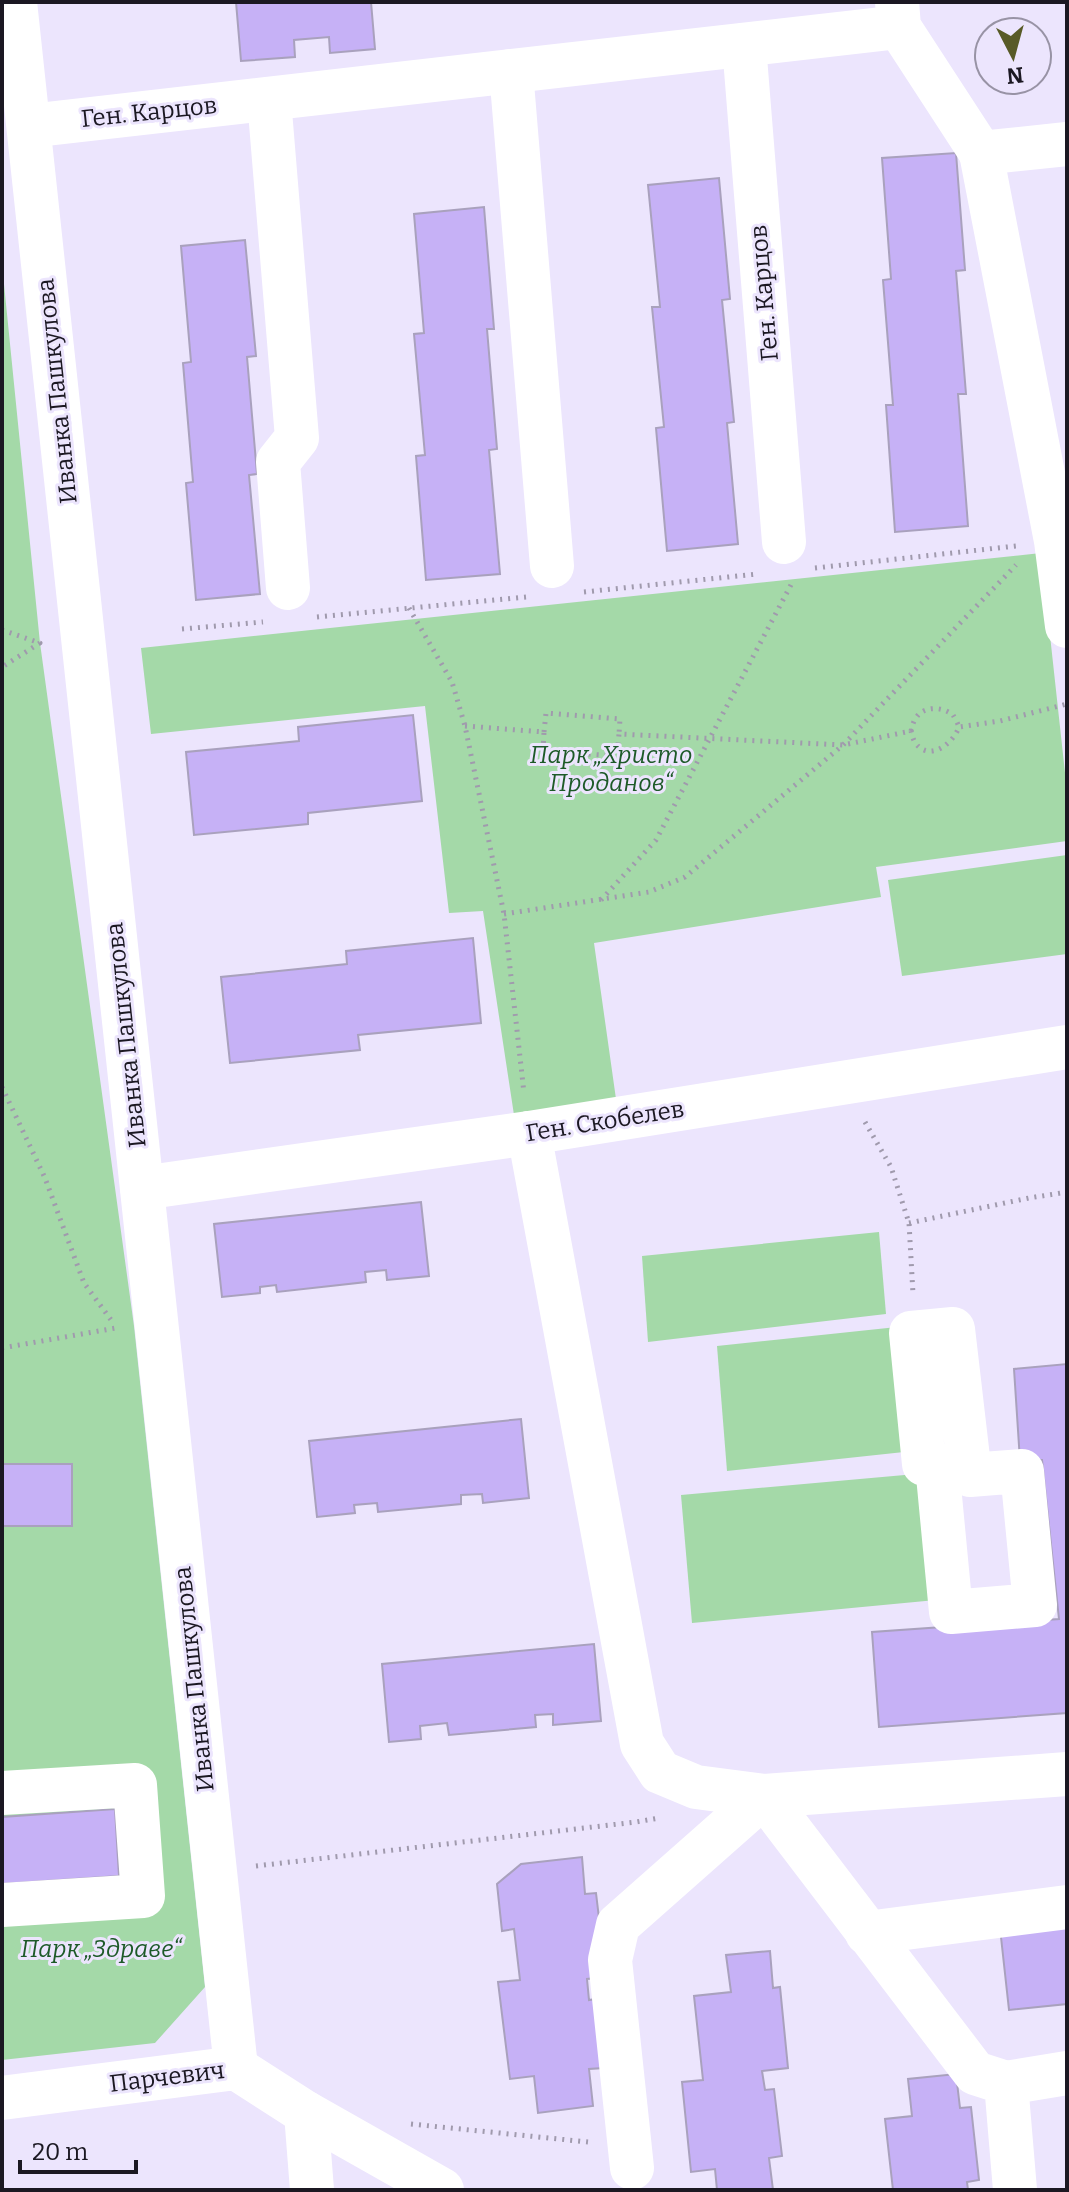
<svg xmlns="http://www.w3.org/2000/svg" width="1069" height="2192" viewBox="0 0 1069 2192" font-family="Bitter,serif">
  <style>
    .green { fill: #a4d9a8 }
    .building { fill: #c6b1f6; stroke: #a9a1bd; stroke-width: 2 }
    .lines { fill: none; stroke-linecap: round; stroke-linejoin: round }
    .path { stroke: #a09aad; stroke-width: 5; stroke-dasharray: 2 6; stroke-linecap: butt }
    .minor { stroke: #fff; stroke-width: 44 }
    .labels { text-anchor: middle; stroke-width: 6; stroke-linejoin: round; paint-order: stroke }
    .street-label { font-size: 24px; fill: #1b1822; stroke: #ece5fd }
    .park-label { font-size: 24px; font-style: italic; fill: #1d5a28; stroke: #ece5fd }
  </style>
  <rect width="100%" height="100%" fill="#ece5fd"/>
  <!-- green -->
  <g class="green">
    <path d="M2,264L40,643L134,1326L205,1987L155,2043L2,2060Z"/>
    <path d="M1041,553L1067,791V841L876,867L881,897L594,943L616,1099L514,1115L483,911L449,913L425,706L151,734L141,648Z"/>
    <path d="M1067,855V954L902,976L888,880Z"/>
    <path d="M879,1232L886,1314L648,1342L642,1256Z"/>
    <path d="M897,1327L904,1452L727,1471L717,1346Z"/>
    <path d="M927,1473L936,1600L692,1623L681,1495Z"/>
  </g>
  <!-- building -->
  <g class="building">
    <path d="M236,2H371L375,49L330,53L329,37L294,40L295,57L241,61Z"/>
    <path d="M956,153L965,270L956,271L966,394H958L968,526L895,532L886,405H893L883,280L891,279L882,158Z"/>
    <path d="M719,178L730,299L722,300L734,422L727,423L738,544L667,551L656,428L664,427L652,307H660L648,185Z"/>
    <path d="M484,207L494,329H487L497,449L489,450L500,574L426,580L416,456L425,455L414,334L424,333L414,214Z"/>
    <path d="M245,240L256,356L247,357L257,474L249,475L260,594L196,600L186,483L193,482L183,363L191,362L181,246Z"/>
    <path d="M413,715L422,801L308,813V824L194,835L186,752L299,741L298,727Z"/>
    <path d="M473,938L481,1023L358,1035L360,1050L230,1063L221,977L347,964L346,951Z"/>
    <path d="M421,1202L429,1276L387,1280L386,1270L365,1272L366,1282L277,1292L276,1285L260,1287V1293L222,1297L214,1224Z"/>
    <path d="M1067,1364V1713L879,1727L872,1632L1059,1619L1042,1460L1020,1461L1014,1369Z"/>
    <path d="M521,1419L529,1498L483,1503L482,1494L461,1495V1504L378,1512L377,1503L354,1505L355,1513L317,1517L309,1441Z"/>
    <rect x="2" y="1464" width="70" height="62"/>
    <path d="M594,1644L601,1721L553,1725V1714L535,1715L536,1727L449,1735L447,1723L420,1726L421,1739L389,1742L382,1664Z"/>
    <path d="M115,1809L119,1876L2,1884V1817Z"/>
    <path d="M582,1857L585,1894L596,1893L606,1977L587,1979L589,2000L596,1999L604,2068L589,2069L593,2106L538,2113L534,2076L510,2079L498,1982L520,1980L514,1929L502,1931L497,1884L521,1864Z"/>
    <path d="M1067,1921V2004L1009,2010L1000,1928Z"/>
    <path d="M770,1951L773,1988L780,1987L788,2068L762,2071L765,2090L774,2089L782,2156L769,2158L773,2190H717L715,2169L691,2172L682,2082L703,2080L694,1996L731,1992L726,1955Z"/>
    <path d="M956,2074L960,2108L971,2107L979,2180L967,2182L968,2190H893L885,2119L912,2116L908,2079Z"/>
  </g>
  <g class="lines">
    <!-- path -->
    <g class="path">
      <path d="M815,568L1016,546"/>
      <path d="M584,592L757,574"/>
      <path d="M409,608L452,682L465,726L504,914L524,1093"/>
      <path d="M317,617L526,597"/>
      <path d="M182,629L263,622"/>
      <path d="M2,630L40,643L2,667"/>
      <path d="M465,726L544,732L543,751L617,756L619,734L843,745L911,731C912,735 913,740 916,744C931,762 954,742 959,727L1000,721L1067,704"/>
      <path d="M911,731C912,727 913,722 916,718C923,706 942,706 953,715C955,718 958,724 959,727"/>
      <path d="M544,732L546,713L620,719L619,734"/>
      <path d="M601,900L656,840L793,581"/>
      <path d="M504,914L649,892L685,877L843,745L1016,565"/>
      <path d="M2,1087L45,1178L84,1283L114,1324"/>
      <path d="M865,1122L891,1167L909,1223L913,1294"/>
      <path d="M909,1223L1029,1198L1067,1192"/>
      <path d="M2,1348L116,1328"/>
      <path d="M256,1866L636,1822L659,1818"/>
      <path d="M411,2124L588,2142"/>
    </g>
    <!-- minor -->
    <g class="minor">
      <path d="M15,2L236,2068"/>
      <path d="M897,2L899,27L981,153L1067,144"/>
      <path d="M744,45L784,542"/>
      <path d="M511,71L552,566"/>
      <path d="M269,99L297,438L278,462L288,588"/>
      <path d="M29,126L899,27"/>
      <path d="M981,153L1056,541L1067,626"/>
      <path d="M529,1133L642,1744L660,1772L696,1787L764,1796L975,2073L1006,2083L1015,2190"/>
      <path d="M142,1188L529,1133L1067,1047"/>
      <path d="M953,1329L970,1475L1022,1471L1035,1605L951,1612L937,1465L924,1464L911,1333Z"/>
      <path d="M2,1793L135,1785L143,1896L2,1905"/>
      <path d="M867,1933L1067,1907"/>
      <path d="M1006,2083L1067,2073"/>
      <path d="M2,2098L236,2068L306,2113L442,2190"/>
      <path d="M306,2113L312,2190"/>
      <path d="M632,2168L610,1960L618,1925L764,1796L1067,1774"/>
    </g>
  </g>
  <g class="labels">
    <!-- street labels -->
    <g class="street-label">
      <text transform="translate(149 112) rotate(-6)" y="8">Ген. Карцов</text>
      <text transform="translate(764 293) rotate(-95)" y="8">Ген. Карцов</text>
      <text transform="translate(57 391) rotate(-96)" y="8">Иванка Пашкулова</text>
      <text transform="translate(126 1035) rotate(-96)" y="8">Иванка Пашкулова</text>
      <text transform="translate(605 1121) rotate(-9)" y="8">Ген. Скобелев</text>
      <text transform="translate(194 1679) rotate(-96)" y="8">Иванка Пашкулова</text>
      <text transform="translate(167 2077) rotate(-7)" y="8">Парчевич</text>
    </g>
    <!-- park labels -->
    <g class="park-label">
      <text x="611" y="763">Парк „Христо<tspan x="611" dy="28">Проданов“</tspan></text>
      <text x="101" y="1957">Парк „Здраве“</text>
    </g>
  </g>
  <!-- border -->
  <rect width="1069" height="2192" fill="none" stroke="#1b1822" stroke-width="8"/>
  <!-- north arrow -->
  <g transform="translate(1013 56) rotate(174)"><circle r="38" fill="#ece5fd" stroke="#9893a5" stroke-width="2"/>
  <path d="M0-6L14 30L0 20L-14 30Z" fill="#585a27"/>
  <text y="-12" font-size="22" font-weight="bold" text-anchor="middle" fill="#1b1822">N</text>
  </g>
  <!-- scale -->
  <path d="M20 2160v12h116v-12" fill="none" stroke="#1b1822" stroke-width="4"/>
  <text x="32" y="2160" font-size="24" fill="#1b1822" stroke="#ece5fd" stroke-width="6" paint-order="stroke">20 m</text>
</svg>
